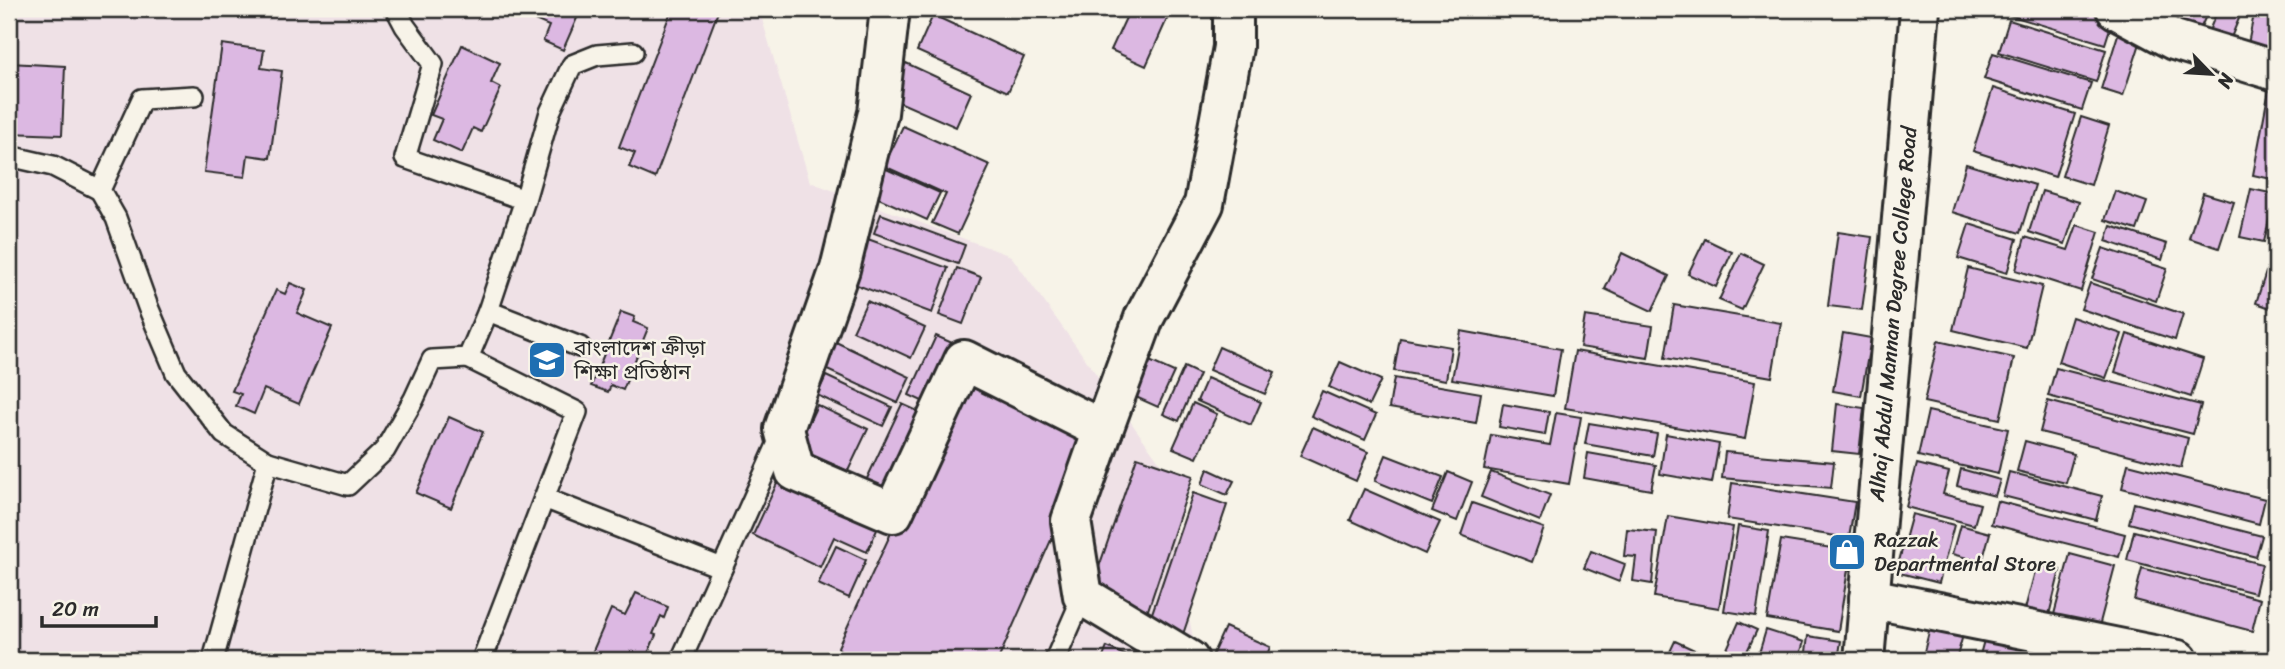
<svg xmlns="http://www.w3.org/2000/svg" width="2285" height="669" viewBox="0 0 2285 669" font-family="Sriracha,'Noto Sans Bengali',sans-serif">
  <style>
    .built { fill: #efe1e6 }
    .building { fill: #dcb8e2; stroke: #2b2b2b; stroke-width: 2 }
    .lines { fill: none; stroke-linecap: round; stroke-linejoin: round }
    .service-casing { stroke: #2b2b2b; stroke-width: 24 }
    .minor-casing { stroke: #2b2b2b; stroke-width: 44 }
    .tertiary-casing { stroke: #2b2b2b; stroke-width: 44 }
    .service { stroke: #f7f3e8; stroke-width: 19 }
    .minor { stroke: #f7f3e8; stroke-width: 38 }
    .tertiary { stroke: #f7f3e8; stroke-width: 38 }
    .labels { text-anchor: middle; stroke-width: 5; stroke-linejoin: round; paint-order: stroke }
    .street-label { font-size: 21px; fill: #2b2b2b; stroke: #f7f3e8 }
    .poi-label { font-size: 21px; fill: #2b2b2b; stroke: #f7f3e8; text-anchor: start }
  </style>
  <rect width="100%" height="100%" fill="#f7f3e8"/>
  <filter id="ink" filterUnits="userSpaceOnUse"><feTurbulence type="fractalNoise" baseFrequency=".0143" numOctaves="2"/><feDisplacementMap in="SourceGraphic" scale="14" xChannelSelector="R" yChannelSelector="G"/><feConvolveMatrix kernelMatrix="1 2 1 2 8 2 1 2 1" color-interpolation-filters="sRGB"/></filter>
  <g filter="url(#ink)">
    <!-- built -->
    <path class="built" d="M9,9H759L810,182L1011,256L1161,464L1197,660H9Z"/>
    <!-- building -->
    <g class="building">
      <path d="M524,9H581L563,50L543,41L549,26L521,14Z"/>
      <path d="M672,9H719L655,178L629,167L635,153L619,147Z"/>
      <path d="M1130,9H1151L1168,17L1146,66L1111,50Z"/>
      <path d="M2000,9H2080L2113,19L2105,44L1999,12Z"/>
      <path d="M2165,9H2209L2198,34L2161,18Z"/>
      <path d="M2218,9H2243L2230,40L2209,31Z"/>
      <path d="M2255,9H2276V50L2248,44Z"/>
      <path d="M933,15L1024,57L1008,92L917,51Z"/>
      <path d="M2009,20L2106,50L2096,82L1999,52Z"/>
      <path d="M2120,28L2143,34L2123,96L2101,89Z"/>
      <path d="M222,44L264,50L261,68L282,71L270,158L248,155L245,177L204,172Z"/>
      <path d="M462,45L500,63L491,83L501,88L481,132L473,128L462,153L433,140L442,119L431,115Z"/>
      <path d="M1993,53L2091,83L2082,110L1984,79Z"/>
      <path d="M9,63L65,66L62,135L9,133Z"/>
      <path d="M906,63L971,93L956,127L890,98Z"/>
      <path d="M2271,79L2276,80V180L2253,175Z"/>
      <path d="M1993,88L2075,114L2055,177L1973,151Z"/>
      <path d="M2081,117L2109,126L2091,185L2062,176Z"/>
      <path d="M903,126L990,165L958,234L932,223L946,194L884,166Z"/>
      <path d="M1966,164L2035,185L2020,233L1952,212Z"/>
      <path d="M884,168L940,193L927,220L872,195Z"/>
      <path d="M2251,189L2275,194L2264,242L2240,237Z"/>
      <path d="M2042,191L2079,202L2065,244L2029,232Z"/>
      <path d="M2115,191L2147,202L2137,230L2105,220Z"/>
      <path d="M2203,193L2234,202L2219,248L2189,238Z"/>
      <path d="M2276,213V255L2268,253Z"/>
      <path d="M881,214L965,245L958,264L874,233Z"/>
      <path d="M1969,224L2017,239L2007,273L1958,258Z"/>
      <path d="M2077,225L2099,232L2081,291L2016,270L2025,237L2068,250Z"/>
      <path d="M2111,226L2167,244L2162,260L2106,241Z"/>
      <path d="M1838,232L1872,237L1862,310L1828,306Z"/>
      <path d="M865,238L948,268L932,313L849,282Z"/>
      <path d="M1705,239L1732,252L1716,287L1688,274Z"/>
      <path d="M2103,248L2167,269L2156,301L2092,279Z"/>
      <path d="M1622,253L1669,276L1652,311L1605,289Z"/>
      <path d="M1741,253L1764,264L1742,310L1719,300Z"/>
      <path d="M957,268L981,277L963,324L939,315Z"/>
      <path d="M1968,268L2042,286L2027,348L1953,330Z"/>
      <path d="M2266,272L2276,275V310L2256,303Z"/>
      <path d="M290,283L307,290L297,313L332,328L299,404L264,389L254,414L236,406L241,394L232,391L276,290L285,294Z"/>
      <path d="M2090,283L2183,314L2175,340L2081,309Z"/>
      <path d="M867,301L925,328L911,358L853,331Z"/>
      <path d="M1674,305L1781,323L1772,377L1665,358Z"/>
      <path d="M621,312L635,317L633,322L648,328L623,390L611,385L608,392L591,386Z"/>
      <path d="M1585,316L1653,326L1648,358L1580,347Z"/>
      <path d="M2072,317L2122,334L2106,378L2058,362Z"/>
      <path d="M1461,331L1561,349L1553,396L1452,379Z"/>
      <path d="M1843,333L1871,338L1861,396L1833,391Z"/>
      <path d="M2127,334L2203,359L2191,397L2115,372Z"/>
      <path d="M823,336L910,377L898,403L810,362Z"/>
      <path d="M936,336L964,348L937,408L909,395Z"/>
      <path d="M1400,338L1451,347L1446,380L1394,371Z"/>
      <path d="M1938,341L2014,358L2000,419L1924,402Z"/>
      <path d="M1219,347L1275,372L1265,394L1209,370Z"/>
      <path d="M1575,351L1755,382L1745,439L1565,408Z"/>
      <path d="M1145,359L1174,372L1158,407L1129,394Z"/>
      <path d="M1340,362L1381,380L1369,405L1329,387Z"/>
      <path d="M1184,367L1199,374L1179,421L1163,414Z"/>
      <path d="M2056,368L2201,405L2193,434L2048,396Z"/>
      <path d="M965,374L1097,436L998,660H844L838,647Z"/>
      <path d="M826,376L892,407L883,426L817,395Z"/>
      <path d="M1207,378L1261,402L1251,425L1197,401Z"/>
      <path d="M1394,378L1481,393L1476,423L1389,408Z"/>
      <path d="M1322,391L1376,415L1365,440L1311,416Z"/>
      <path d="M2048,401L2188,438L2181,468L2040,432Z"/>
      <path d="M1193,403L1217,414L1197,458L1173,448Z"/>
      <path d="M902,404L931,417L893,498L864,485Z"/>
      <path d="M1503,404L1549,412L1545,435L1499,427Z"/>
      <path d="M1837,404L1864,408L1859,454L1832,451Z"/>
      <path d="M817,405L868,429L848,471L797,448Z"/>
      <path d="M1928,411L2008,429L1998,474L1918,456Z"/>
      <path d="M1556,413L1581,417L1569,484L1484,469L1491,435L1550,445Z"/>
      <path d="M449,417L483,432L451,508L416,493Z"/>
      <path d="M1589,423L1657,434L1653,456L1585,444Z"/>
      <path d="M1313,427L1368,452L1356,481L1300,456Z"/>
      <path d="M1666,434L1719,444L1712,483L1660,474Z"/>
      <path d="M2025,441L2074,454L2066,483L2017,471Z"/>
      <path d="M1725,452L1834,462L1831,488L1722,478Z"/>
      <path d="M1588,453L1656,465L1651,490L1584,478Z"/>
      <path d="M1386,455L1443,477L1432,504L1375,481Z"/>
      <path d="M1137,457L1193,476L1148,610L1091,590Z"/>
      <path d="M1917,464L1949,472L1943,494L1980,504L1974,525L1906,507Z"/>
      <path d="M2128,464L2265,499L2259,524L2122,488Z"/>
      <path d="M1208,469L1234,481L1227,495L1202,484Z"/>
      <path d="M1961,469L2000,480L1995,496L1957,486Z"/>
      <path d="M1448,472L1472,482L1457,521L1432,511Z"/>
      <path d="M1491,472L1550,495L1540,521L1481,497Z"/>
      <path d="M2009,472L2102,496L2096,520L2003,496Z"/>
      <path d="M780,477L880,523L867,552L834,537L820,567L753,535Z"/>
      <path d="M1732,483L1855,502L1849,538L1727,519Z"/>
      <path d="M1364,489L1440,522L1425,554L1350,520Z"/>
      <path d="M1193,493L1227,505L1180,643L1146,631Z"/>
      <path d="M1997,501L2125,534L2119,557L1991,524Z"/>
      <path d="M1472,503L1544,528L1532,562L1461,535Z"/>
      <path d="M2134,503L2262,536L2256,557L2129,523Z"/>
      <path d="M1912,514L1954,525L1939,583L1896,572Z"/>
      <path d="M1668,516L1733,527L1719,608L1654,597Z"/>
      <path d="M1960,525L1990,533L1982,562L1952,554Z"/>
      <path d="M1738,526L1769,531L1756,616L1724,611Z"/>
      <path d="M1627,529L1657,532L1652,584L1633,581L1636,557L1624,556Z"/>
      <path d="M2134,531L2262,564L2255,593L2127,560Z"/>
      <path d="M1781,540L1851,551L1838,631L1767,619Z"/>
      <path d="M836,546L866,560L849,598L818,584Z"/>
      <path d="M1591,551L1625,564L1619,582L1584,568Z"/>
      <path d="M2070,554L2115,566L2097,634L2052,622Z"/>
      <path d="M2037,564L2060,570L2049,615L2025,609Z"/>
      <path d="M2142,568L2260,599L2252,631L2134,600Z"/>
      <path d="M636,593L668,607L664,618L661,616L653,634L656,635L645,660H589L611,609L625,615Z"/>
      <path d="M1932,620L1965,628L1956,660H1922Z"/>
      <path d="M1739,622L1757,630L1743,660H1722Z"/>
      <path d="M1225,627L1270,647L1265,660H1210Z"/>
      <path d="M1987,629L2051,645L2047,660H1999L1980,655Z"/>
      <path d="M1766,630L1804,642L1798,660H1757Z"/>
      <path d="M1808,636L1841,641L1838,660H1805Z"/>
      <path d="M1675,641L1716,660H1666Z"/>
      <path d="M1107,647L1136,660H1102Z"/>
    </g>
    <g class="lines">
      <defs>
        <g id="service">
          <path d="M396,9L405,26L433,64L405,158L525,200"/>
          <path d="M194,96L142,99L100,190L116,218L148,307L176,373L224,434L268,462L213,660"/>
          <path d="M9,156L53,166L100,190"/>
          <path d="M488,311L580,347"/>
          <path d="M468,358L577,412L482,660"/>
          <path d="M268,462L348,485L385,450L414,399L432,360L468,358L488,311L525,200L550,112L572,65L597,55L633,52"/>
          <path d="M544,498L722,568"/>
          <path d="M681,660L782,434"/>
          <path d="M1055,660L1083,596"/>
        </g>
        <g id="minor">
          <path d="M890,9L878,113L840,269L784,429L795,471L893,513L964,360L1103,430L1071,521L1083,596L1189,660"/>
          <path d="M2116,9L2174,40L2276,71"/>
          <path d="M1103,430L1144,318L1204,204L1233,47V9"/>
          <path d="M1869,598L2178,660"/>
        </g>
        <path id="tertiary" d="M1864,660L1920,9"/>
      </defs>
      <!-- service casing -->
      <use href="#service" class="service-casing"/>
      <!-- minor casing -->
      <use href="#minor" class="minor-casing"/>
      <!-- tertiary casing -->
      <use href="#tertiary" class="tertiary-casing"/>
      <!-- service -->
      <use href="#service" class="service"/>
      <!-- minor -->
      <use href="#minor" class="minor"/>
      <!-- tertiary -->
      <use href="#tertiary" class="tertiary"/>
    </g>
  </g>
  <!-- icons -->
  <defs>
    <symbol id="university-square" viewBox="-11 -11 22 22"><rect x="-9" y="-9" width="18" height="18" rx="4" fill="#1f6fb2" stroke="#f7f3e8"/><path d="M0-5L7-2L0 1L-7-2ZM-4 1L0 2.5L4 1V4Q0 6-4 4Z" fill="#fff"/></symbol>
    <symbol id="shop-square" viewBox="-11 -11 22 22"><rect x="-9" y="-9" width="18" height="18" rx="4" fill="#1f6fb2" stroke="#f7f3e8"/><path d="M-5-2.5h2.3a2.7 3.5 0 0 1 5.4 0H5L5.5 6h-11ZM-1.5-2.5h3a1.5 2.3 0 0 0-3 0Z" fill="#fff"/></symbol>
  </defs>
  <g fill-rule="evenodd">
    <use href="#university-square" x="525" y="338" width="44" height="44"/>
    <use href="#shop-square" x="1825" y="530" width="44" height="44"/>
  </g>
  <g class="labels">
    <!-- street labels -->
    <g class="street-label">
      <text transform="translate(1893 314) rotate(-85)" y="7">Alhaj Abdul Mannan Degree College Road</text>
    </g>
    <!-- poi labels -->
    <g class="poi-label">
      <text x="574" y="355">বাংলাদেশ ক্রীড়া<tspan x="574" dy="24">শিক্ষা প্রতিষ্ঠান</tspan></text>
      <text x="1874" y="547">Razzak<tspan x="1874" dy="24">Departmental Store</tspan></text>
    </g>
  </g>
  <!-- margin -->
  <rect width="2285" height="669" fill="none" stroke="#f7f3e8" stroke-width="35"/>
  <rect x="18" y="18" width="2250" height="634" fill="none" stroke="#2b2b2b" stroke-width="2.5" filter="url(#ink)"/>
  <!-- north arrow -->
  <g transform="translate(2211 74) rotate(115)" stroke="#f7f3e8" stroke-width="5" paint-order="stroke">
  <path d="M0-5L12 26L0 18L-12 26Z" fill="#2b2b2b"/>
  <text y="-10" font-size="19" font-weight="bold" text-anchor="middle" fill="#2b2b2b">N</text>
  </g>
  <!-- scale -->
  <path d="M42 616v10h114v-10" fill="none" stroke="#2b2b2b" stroke-width="3.5"/>
  <text x="52" y="616" font-size="21" fill="#2b2b2b" stroke="#f7f3e8" stroke-width="5" paint-order="stroke">20 m</text>
</svg>
